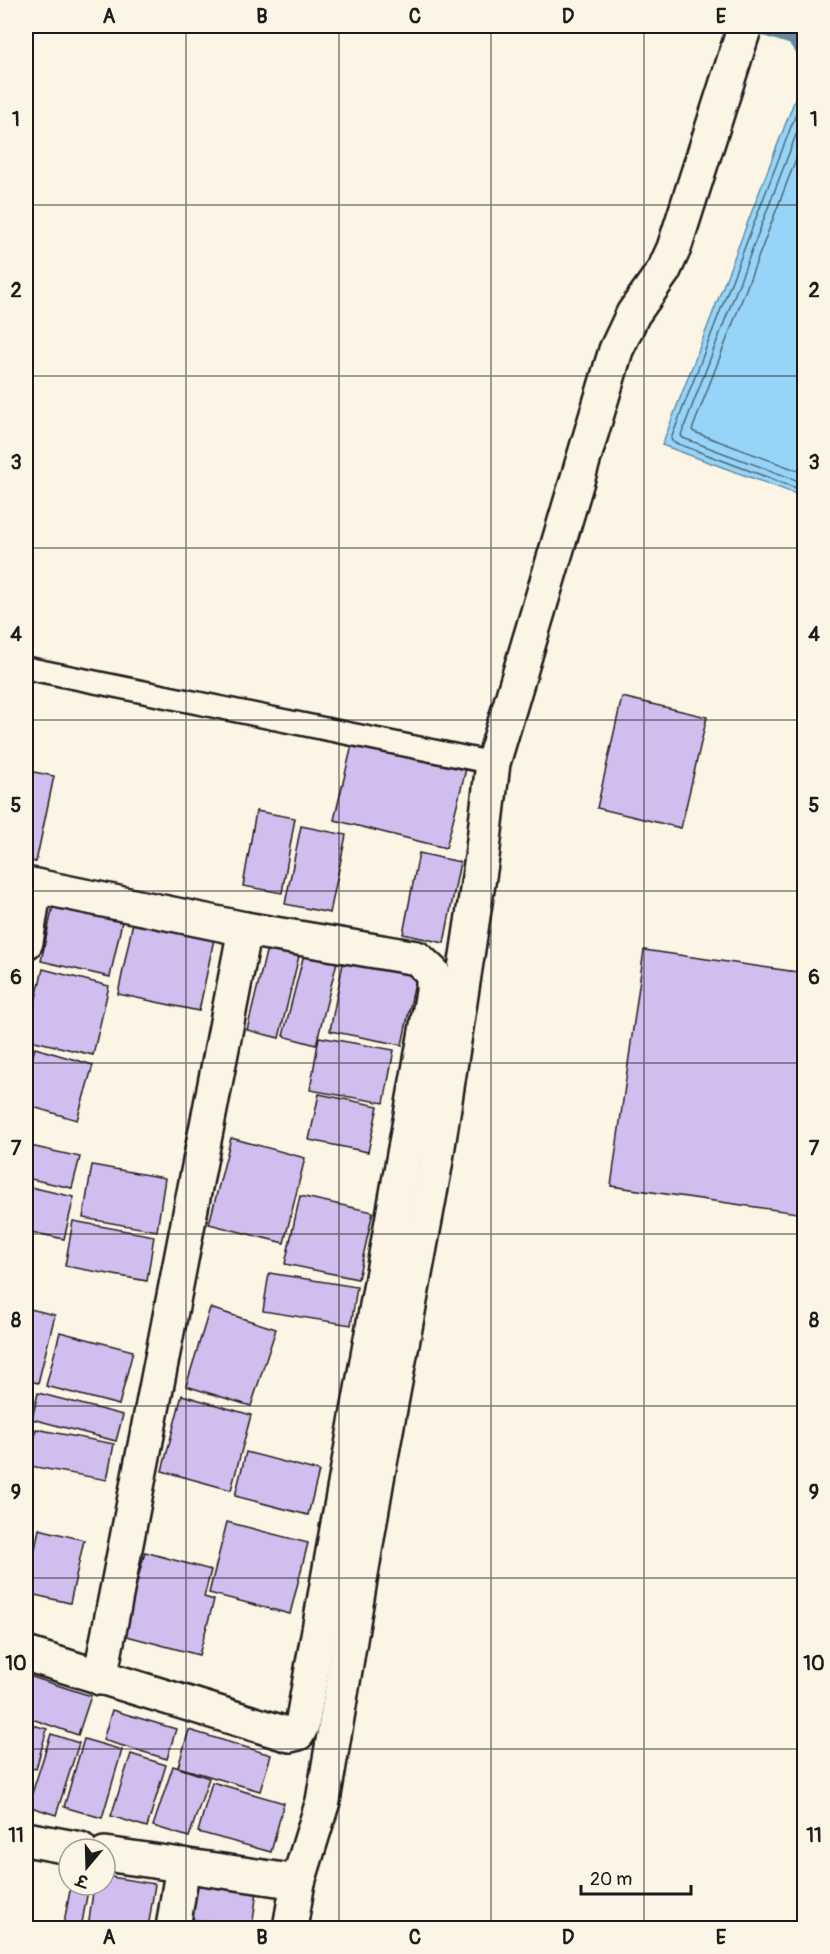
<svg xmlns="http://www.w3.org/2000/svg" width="830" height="1954" viewBox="0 0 830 1954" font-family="Pangolin,'Playpen Sans Deva',sans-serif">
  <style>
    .water { fill: #97d5f8; stroke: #668ba0; stroke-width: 1.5 }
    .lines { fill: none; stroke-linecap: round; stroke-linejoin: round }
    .shore { stroke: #4d6674; stroke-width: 1.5 }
    .stream { stroke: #668ba0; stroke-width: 10 }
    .building { fill: #d1bdee; stroke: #1c1c1c; stroke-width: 1.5 }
    .service-casing { stroke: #1c1c1c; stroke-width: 26 }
    .minor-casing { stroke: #1c1c1c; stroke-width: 38 }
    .tertiary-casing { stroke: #1c1c1c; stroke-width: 38 }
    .service { stroke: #fcf5e5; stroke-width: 21 }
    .minor { stroke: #fcf5e5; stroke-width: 33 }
    .tertiary { stroke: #fcf5e5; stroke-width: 33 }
    .grid { fill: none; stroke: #1c1c1c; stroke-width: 1.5; stroke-opacity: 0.55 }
    .neatline { fill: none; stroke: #1c1c1c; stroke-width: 2 }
    .grid-label { font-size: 20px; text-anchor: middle; font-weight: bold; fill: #1c1c1c }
  </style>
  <rect width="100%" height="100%" fill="#fcf5e5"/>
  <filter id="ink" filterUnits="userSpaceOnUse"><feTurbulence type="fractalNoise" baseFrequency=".0167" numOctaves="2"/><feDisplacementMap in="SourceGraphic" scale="12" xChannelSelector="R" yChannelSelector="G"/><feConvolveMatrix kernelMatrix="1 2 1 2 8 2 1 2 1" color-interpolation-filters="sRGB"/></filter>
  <g filter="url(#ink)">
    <!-- water -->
    <path class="water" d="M804,76V497L662,445Z"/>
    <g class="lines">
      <!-- shore -->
      <g class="shore">
        <path d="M804,93L671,439L673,442L804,491"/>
        <path d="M804,114L681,435L683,438L804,483"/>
        <path d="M804,138L692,430L694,432L804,473"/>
      </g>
      <!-- stream -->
      <path class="stream" d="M748,26L792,40L804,55"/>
    </g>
    <!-- building -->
    <g class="building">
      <path d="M622,697L707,717L681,828L597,808Z"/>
      <path d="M353,741L466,769L446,848L334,820Z"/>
      <path d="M29,771L54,776L36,862L26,860V787Z"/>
      <path d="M256,811L295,818L282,893L243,886Z"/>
      <path d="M301,826L346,835L330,913L285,904Z"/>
      <path d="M419,853L460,862L444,943L403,934Z"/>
      <path d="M54,901L123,917L110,977L41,961Z"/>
      <path d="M133,922L214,939L199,1011L118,994Z"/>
      <path d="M267,948L299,956L279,1038L247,1030Z"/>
      <path d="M644,950L804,973V1214L611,1186Z"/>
      <path d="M304,954L337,962L316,1045L283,1036Z"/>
      <path d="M344,958L417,973L402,1045L330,1031Z"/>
      <path d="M43,969L109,986L93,1055L26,1039Z"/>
      <path d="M319,1037L394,1050L384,1103L310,1090Z"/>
      <path d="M35,1048L93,1065L77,1120L26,1105V1080Z"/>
      <path d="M319,1094L378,1106L368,1152L309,1140Z"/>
      <path d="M231,1138L305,1158L284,1243L209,1224Z"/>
      <path d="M26,1145L80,1157L72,1188L26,1178Z"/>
      <path d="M92,1165L165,1178L157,1231L83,1218Z"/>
      <path d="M26,1186L74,1197L64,1239L26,1231Z"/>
      <path d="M300,1196L373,1212L358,1279L285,1264Z"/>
      <path d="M73,1221L154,1236L147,1281L65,1266Z"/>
      <path d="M269,1273L357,1287L351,1325L263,1311Z"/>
      <path d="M26,1308L55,1315L38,1383L26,1380Z"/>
      <path d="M210,1308L276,1329L251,1406L186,1386Z"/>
      <path d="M60,1332L133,1351L119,1405L46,1386Z"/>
      <path d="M38,1393L123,1415L116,1441L32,1419Z"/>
      <path d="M182,1395L251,1415L231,1490L162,1471Z"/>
      <path d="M36,1429L114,1444L107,1480L30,1466Z"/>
      <path d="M246,1452L319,1471L308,1515L235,1496Z"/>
      <path d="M26,1478L31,1479L26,1502Z"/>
      <path d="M227,1522L308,1543L290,1614L209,1593Z"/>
      <path d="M39,1529L84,1540L70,1603L26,1593Z"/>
      <path d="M145,1552L211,1570L204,1597L214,1600L199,1655L123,1635Z"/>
      <path d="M26,1675L91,1696L78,1735L26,1717Z"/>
      <path d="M112,1710L176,1729L167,1759L103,1740Z"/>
      <path d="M26,1723L47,1729L36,1769L26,1767Z"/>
      <path d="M189,1730L271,1755L260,1791L178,1767Z"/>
      <path d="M51,1734L79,1743L56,1815L28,1806Z"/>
      <path d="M84,1739L122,1750L102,1818L64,1807Z"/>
      <path d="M131,1754L166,1765L147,1827L111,1816Z"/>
      <path d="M173,1766L209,1778L189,1837L153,1826Z"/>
      <path d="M212,1782L284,1803L271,1852L198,1832Z"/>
      <path d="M105,1876L155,1884L148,1928H88L94,1885H105Z"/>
      <path d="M195,1881L257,1891L252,1928L189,1919Z"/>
      <path d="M71,1885H89L81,1928H63Z"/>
      <path d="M27,1920L60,1927V1928H26Z"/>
      <path d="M183,1921L229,1928H182Z"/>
    </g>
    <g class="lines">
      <defs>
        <path id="service" d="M26,668L493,763"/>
        <g id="minor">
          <path d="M26,884L245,929L417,958L433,973V992L302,1725L298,1733L290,1735L26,1654"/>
          <path d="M26,942L35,886"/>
          <path d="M100,1678L245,929"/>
          <path d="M298,1882L323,1801L377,1479L435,1166L482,857L493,763L616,350L633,314L664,270L674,248L745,26"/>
          <path d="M173,1928L183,1865"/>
        </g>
        <g id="tertiary">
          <path d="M26,1839L80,1849"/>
          <path d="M105,1854L298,1882L290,1928"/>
        </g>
      </defs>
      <!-- service casing -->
      <use href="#service" class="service-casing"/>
      <!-- minor casing -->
      <use href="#minor" class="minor-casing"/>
      <!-- tertiary casing -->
      <use href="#tertiary" class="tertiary-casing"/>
      <!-- service -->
      <use href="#service" class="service"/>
      <!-- minor -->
      <use href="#minor" class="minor"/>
      <!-- tertiary -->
      <use href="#tertiary" class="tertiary"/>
    </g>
  </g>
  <!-- grid -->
  <path class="grid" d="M186,26V1928M339,26V1928M491,26V1928M644,26V1928M26,205H804M26,376H804M26,548H804M26,720H804M26,891H804M26,1063H804M26,1234H804M26,1406H804M26,1578H804M26,1749H804"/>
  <!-- margin -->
  <rect width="830" height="1954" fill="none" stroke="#fcf5e5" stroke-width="66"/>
  <!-- north arrow -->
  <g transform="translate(87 1867) rotate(199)"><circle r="28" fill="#fcf5e5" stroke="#a29e95" stroke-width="1.5"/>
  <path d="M0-4.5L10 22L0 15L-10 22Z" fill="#1c1c1c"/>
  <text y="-9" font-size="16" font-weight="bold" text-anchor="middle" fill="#1c1c1c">उ</text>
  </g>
  <!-- scale -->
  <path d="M581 1885v9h110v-9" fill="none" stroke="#1c1c1c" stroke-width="3"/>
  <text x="590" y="1885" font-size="18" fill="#1c1c1c" stroke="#fcf5e5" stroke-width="4.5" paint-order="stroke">20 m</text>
  <rect x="33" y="33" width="764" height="1888" class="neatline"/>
  <g class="grid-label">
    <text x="109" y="23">A</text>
    <text x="262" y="23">B</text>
    <text x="415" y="23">C</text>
    <text x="568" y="23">D</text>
    <text x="721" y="23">E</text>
    <text x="16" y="126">1</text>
    <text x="814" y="126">1</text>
    <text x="16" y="297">2</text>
    <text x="814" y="297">2</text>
    <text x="16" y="469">3</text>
    <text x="814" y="469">3</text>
    <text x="16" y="641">4</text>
    <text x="814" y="641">4</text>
    <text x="16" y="812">5</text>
    <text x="814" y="812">5</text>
    <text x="16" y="984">6</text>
    <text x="814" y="984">6</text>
    <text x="16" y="1155">7</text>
    <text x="814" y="1155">7</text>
    <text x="16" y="1327">8</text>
    <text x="814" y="1327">8</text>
    <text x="16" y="1499">9</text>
    <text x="814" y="1499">9</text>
    <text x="16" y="1670">10</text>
    <text x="814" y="1670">10</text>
    <text x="16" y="1842">11</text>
    <text x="814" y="1842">11</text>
    <text x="109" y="1944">A</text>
    <text x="262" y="1944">B</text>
    <text x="415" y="1944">C</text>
    <text x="568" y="1944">D</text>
    <text x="721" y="1944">E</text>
  </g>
</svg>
